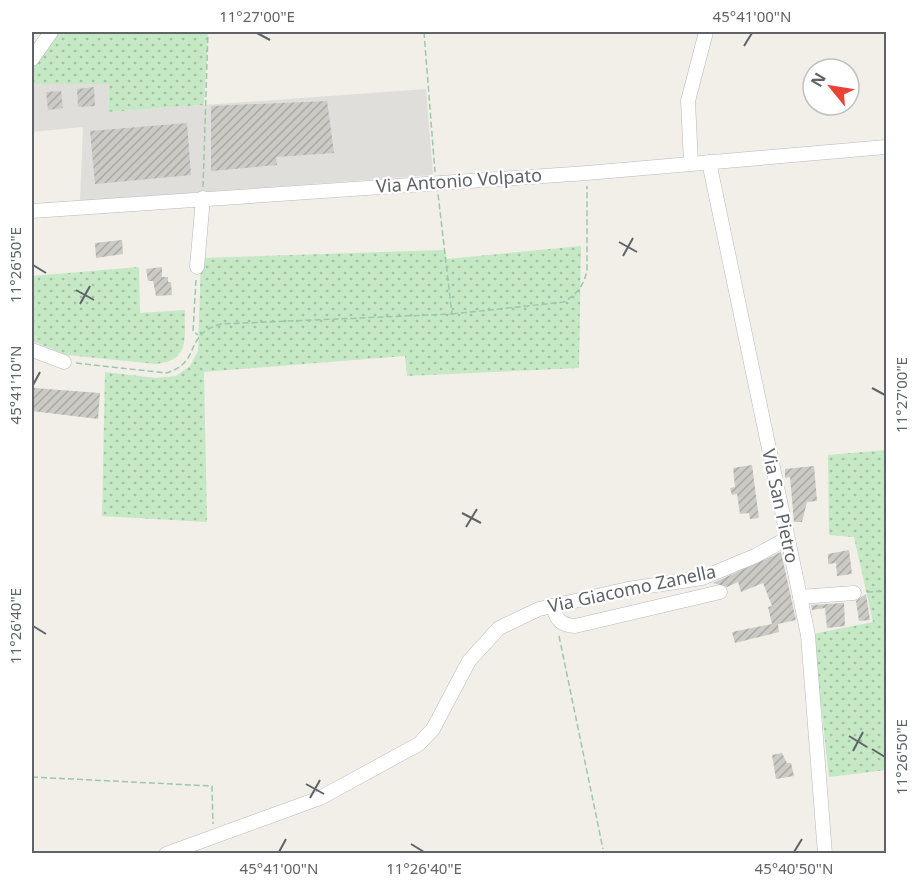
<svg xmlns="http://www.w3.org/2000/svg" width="918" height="885" viewBox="0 0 918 885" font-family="'Noto Sans',sans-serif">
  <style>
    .industrial { fill: #e0deda }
    .grass { fill: url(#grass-dots) }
    .building { fill: url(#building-hatch) }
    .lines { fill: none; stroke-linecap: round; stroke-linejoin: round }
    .minor-casing { stroke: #b5b8bc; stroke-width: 15 }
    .path { stroke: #9cc7a9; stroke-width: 1.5; stroke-dasharray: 6 3; stroke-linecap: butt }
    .minor { stroke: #fff; stroke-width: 14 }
    .ticks { fill: none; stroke: #5f6368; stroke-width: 2 }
    .labels { text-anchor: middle; stroke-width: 4.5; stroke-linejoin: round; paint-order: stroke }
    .street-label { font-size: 18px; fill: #5f6368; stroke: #fff }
    .neatline { fill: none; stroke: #5f6368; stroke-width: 2 }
    .ticks-label { font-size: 15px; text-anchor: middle; fill: #5f6368 }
  </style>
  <defs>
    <pattern id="grass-dots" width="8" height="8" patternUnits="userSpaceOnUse" patternTransform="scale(1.5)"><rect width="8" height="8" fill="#c5e8c5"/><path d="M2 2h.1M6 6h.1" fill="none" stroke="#a3c0a4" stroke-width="1.8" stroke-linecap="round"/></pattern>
    <pattern id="building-hatch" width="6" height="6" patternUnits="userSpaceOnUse" patternTransform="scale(1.5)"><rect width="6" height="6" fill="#cccac5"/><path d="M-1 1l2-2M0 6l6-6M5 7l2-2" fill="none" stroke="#a9a8a4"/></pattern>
  </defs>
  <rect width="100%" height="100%" fill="#f1efe8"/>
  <!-- industrial -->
  <path class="industrial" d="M32,84H109L108,112L426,89L433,175L80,201L83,127L32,132Z"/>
  <!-- grass -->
  <g class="grass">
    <path d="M60,32H208L204,105L108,112L109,84H32V68Z"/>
    <path d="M581,246L579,368L407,376L405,356L204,372L207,522L102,516L105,372L156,378L176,376L190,366L198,351L201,258L444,250L447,259Z"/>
    <path d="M139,267L140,313L185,310C184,338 191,360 156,364L67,355L32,341V276Z"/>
    <path d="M886,450V770L829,777L813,634L873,622L854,537L829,535L828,455Z"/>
  </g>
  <!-- building -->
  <g class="building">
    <path d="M94,87L95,106L78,107L77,89Z"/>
    <path d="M61,91L63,108L48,110L46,92Z"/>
    <path d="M327,101L334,153L276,157L277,165L211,171V106Z"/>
    <path d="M187,123L191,175L95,184L90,131Z"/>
    <path d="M122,240L123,254L96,258L95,243Z"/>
    <path d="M162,267V277H168V282H171L172,295L156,296L153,281H148L146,269Z"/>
    <path d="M34,388L100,393L98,419L32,411Z"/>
    <path d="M752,465L759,518L750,519L749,513L740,514L737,494L732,495L730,488L735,487L733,468Z"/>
    <path d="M814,466L817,501L807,502L802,522H794L790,477L785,478V469Z"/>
    <path d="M849,550L852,574L837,576L836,563L828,564V554Z"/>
    <path d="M781,552L796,620L778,624L779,632L735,643L732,632L772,624L768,607L772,606L763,583L741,592L738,582L727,587L713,583Z"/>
    <path d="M866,594L870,620L859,621L856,601Z"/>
    <path d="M844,603L845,626L827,628L825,608L812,610L811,605Z"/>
    <path d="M782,753L787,763H791L794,776L776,779L772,755Z"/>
  </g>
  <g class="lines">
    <defs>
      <g id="minor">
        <path d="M32,59L51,32"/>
        <path d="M709,162L808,635L825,854"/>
        <path d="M691,163L688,101L706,32"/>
        <path d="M32,211L587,173L886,147"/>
        <path d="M197,267L203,198"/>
        <path d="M32,350L64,362"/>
        <path d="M800,597L854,593"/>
        <path d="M553,606C556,620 561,625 575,626L720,592"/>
        <path d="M166,854L320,798L419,744L433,729L469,661L499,628L539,609L628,589L702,578L755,556L786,539"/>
      </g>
    </defs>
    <!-- minor casing -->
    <use href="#minor" class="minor-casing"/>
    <!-- path -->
    <g class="path">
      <path d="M424,32L435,172"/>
      <path d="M203,187L208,32"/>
      <path d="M196,280L193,331L198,335"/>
      <path d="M452,314L564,302C578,293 584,285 587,270V186"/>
      <path d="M76,363L166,373C203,362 182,335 221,324L452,314L438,194"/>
      <path d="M867,592L886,591"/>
      <path d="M559,636L603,849"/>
      <path d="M32,777L212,786L213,824"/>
    </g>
    <!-- minor -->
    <use href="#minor" class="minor"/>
  </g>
  <!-- ticks -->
  <path class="ticks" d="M257,33L270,40M744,46L752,33M619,242L637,252M623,256L633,238M33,265L46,273M76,290L94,300M80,304L90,286M33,385L40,372M872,388L885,395M462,513L481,523M466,527L477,509M33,626L46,634M849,736L867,747M872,749L885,757M853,751L863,732M306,784L324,794M310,798L320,780M411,844L424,852M279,852L286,839M794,852L802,839"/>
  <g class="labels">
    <!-- street labels -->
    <g class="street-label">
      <text transform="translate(459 181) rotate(-4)" y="6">Via Antonio Volpato</text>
      <text transform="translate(780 506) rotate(78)" y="6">Via San Pietro</text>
      <text transform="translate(632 589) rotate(-12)" y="6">Via Giacomo Zanella</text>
    </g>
  </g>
  <!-- border -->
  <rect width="918" height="885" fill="none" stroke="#ffffff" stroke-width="66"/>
  <!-- north arrow -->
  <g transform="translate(831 87) rotate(300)"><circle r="28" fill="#ffffff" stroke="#bfc1c3" stroke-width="1.5"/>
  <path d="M0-4.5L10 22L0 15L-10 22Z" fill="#ea4335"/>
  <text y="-9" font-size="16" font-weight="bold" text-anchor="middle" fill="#5f6368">N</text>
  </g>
  <rect x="33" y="33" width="852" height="819" class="neatline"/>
  <g class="ticks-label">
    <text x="257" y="22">11°27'00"E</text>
    <text x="752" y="22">45°41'00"N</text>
    <text transform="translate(16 265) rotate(-90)" y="5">11°26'50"E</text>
    <text transform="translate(16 385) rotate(-90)" y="5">45°41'10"N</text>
    <text transform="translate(902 395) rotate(-90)" y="5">11°27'00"E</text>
    <text transform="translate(16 626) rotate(-90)" y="5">11°26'40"E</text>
    <text transform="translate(902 757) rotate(-90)" y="5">11°26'50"E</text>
    <text x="279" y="874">45°41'00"N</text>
    <text x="424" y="874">11°26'40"E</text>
    <text x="794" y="874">45°40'50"N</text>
  </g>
</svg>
